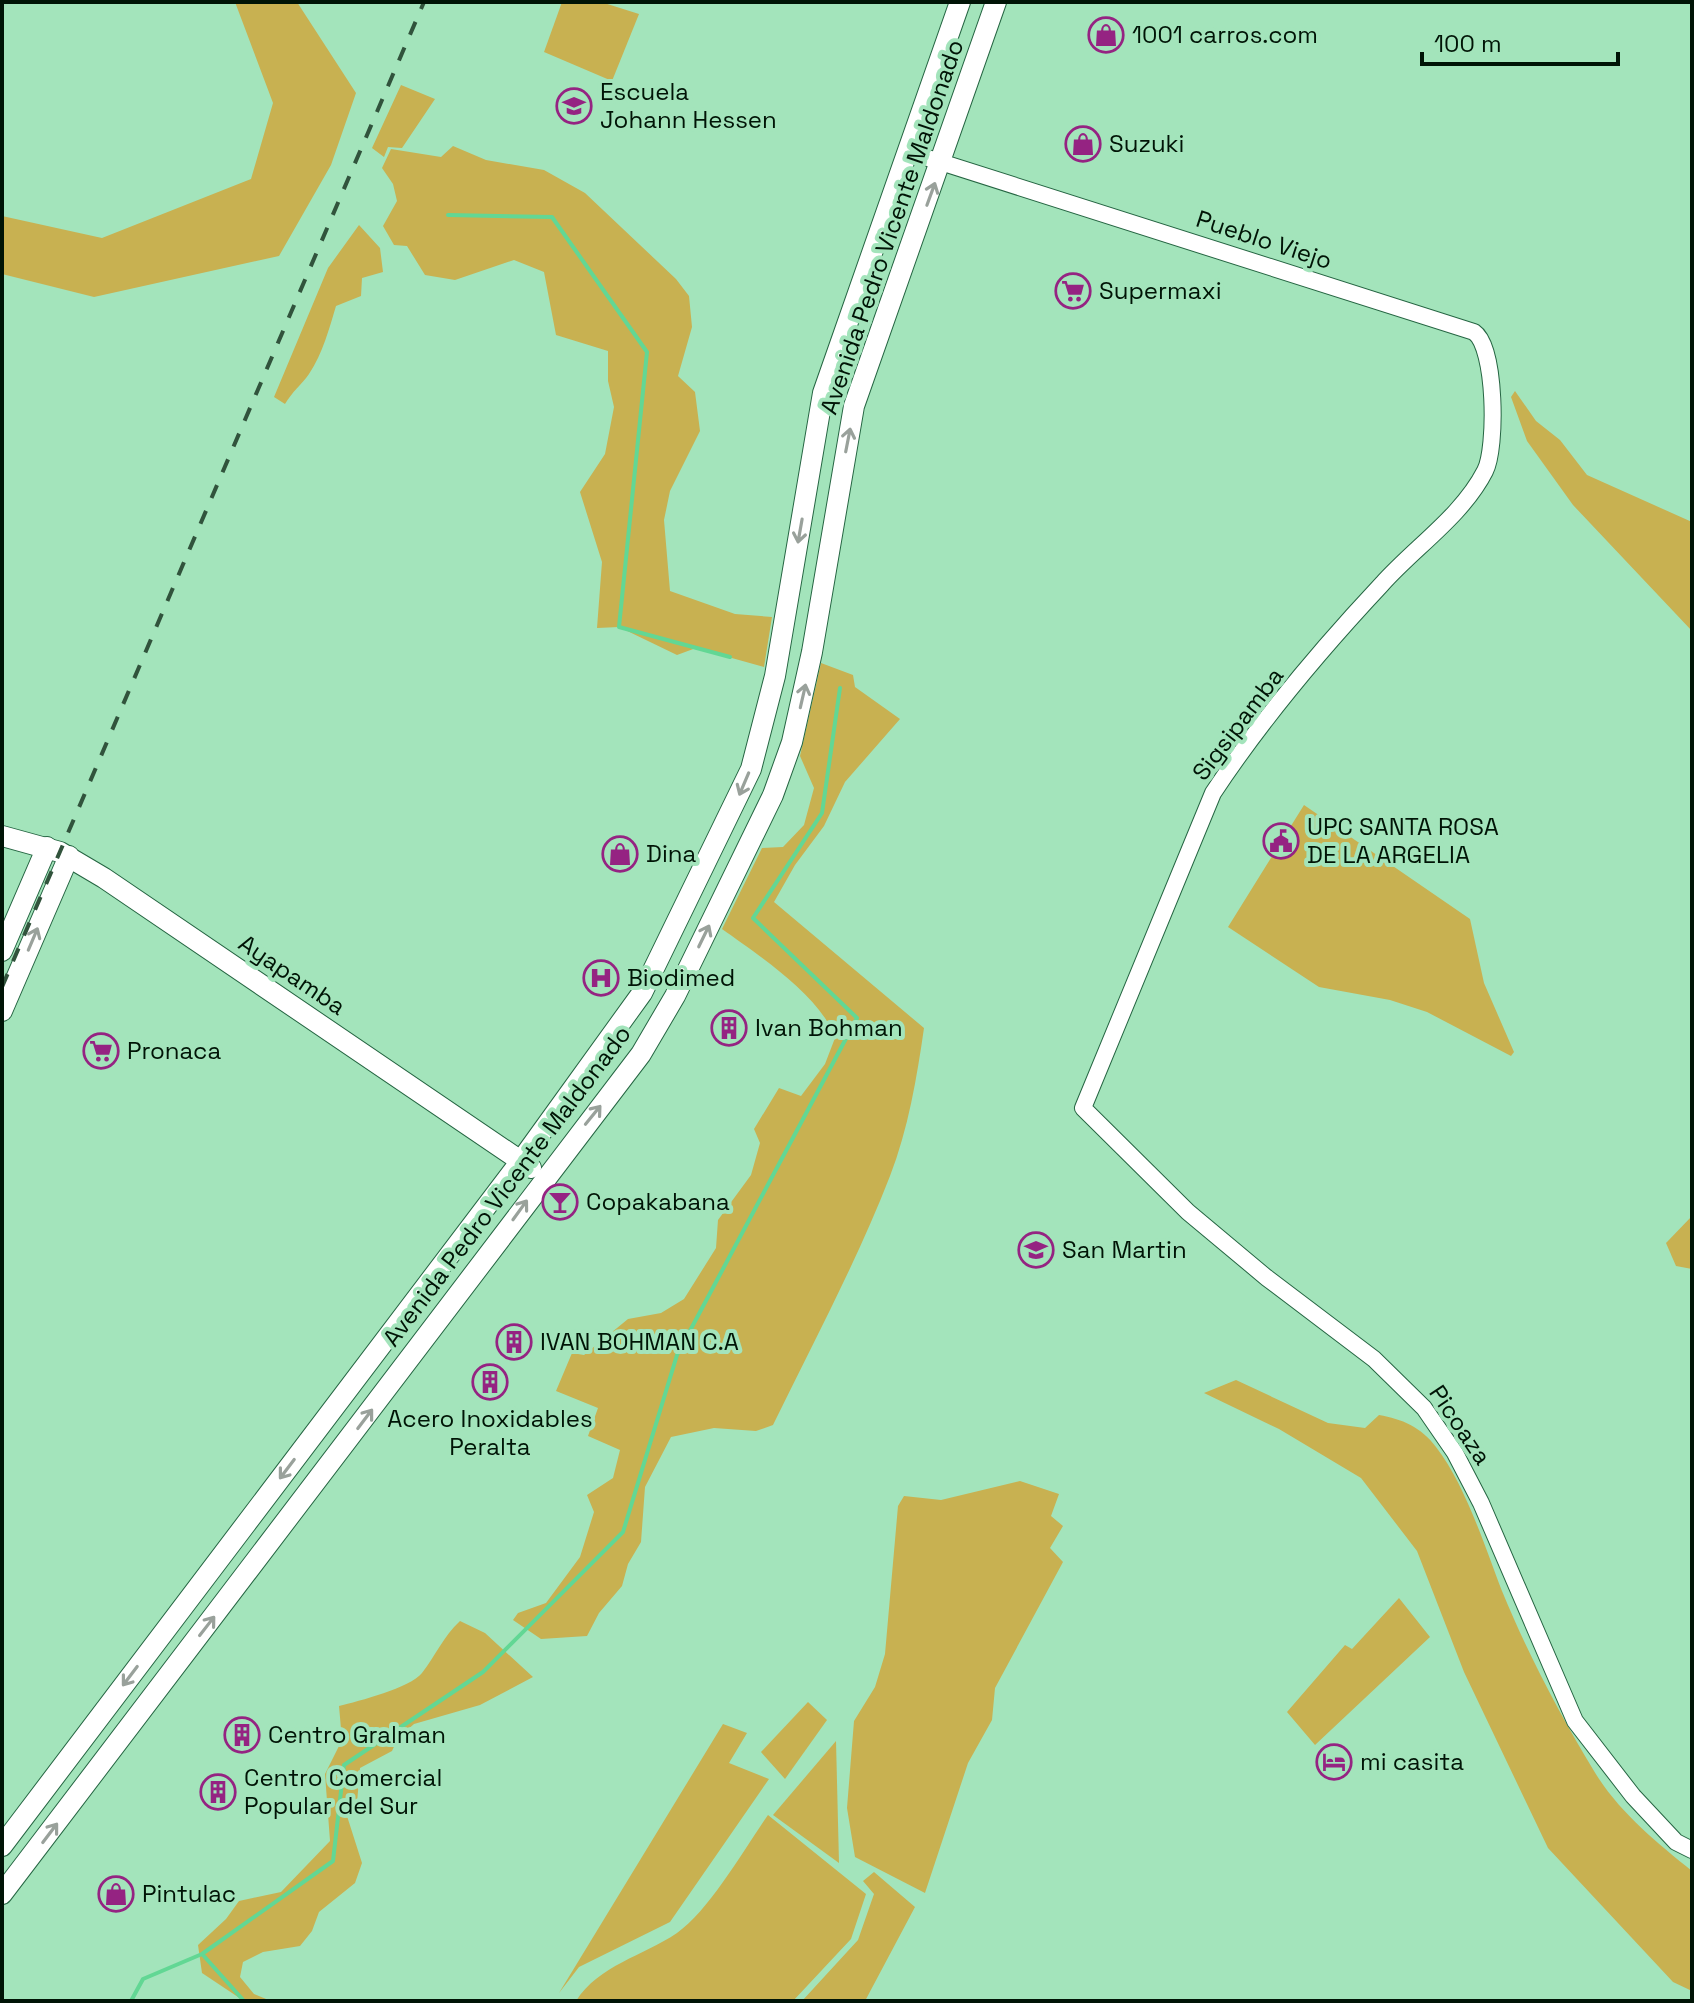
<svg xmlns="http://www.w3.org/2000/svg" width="1694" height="2003" viewBox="0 0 1694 2003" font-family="'Space Grotesk',sans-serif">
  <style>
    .green { fill: #c8b151 }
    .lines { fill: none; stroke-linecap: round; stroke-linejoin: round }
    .stream { stroke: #62d794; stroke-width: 4 }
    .minor-casing { stroke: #256542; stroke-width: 18 }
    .major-casing { stroke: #256542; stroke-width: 22 }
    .minor { stroke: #fff; stroke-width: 16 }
    .major { stroke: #fff; stroke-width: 20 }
    .rail { stroke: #31533c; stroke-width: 4; stroke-dasharray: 14 14; stroke-linecap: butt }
    .oneway { stroke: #99a19b }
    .labels { text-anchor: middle; stroke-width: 8; stroke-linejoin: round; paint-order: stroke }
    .poi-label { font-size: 24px; fill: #001406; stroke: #a3e4bb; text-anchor: start }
    .street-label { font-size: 24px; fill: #001406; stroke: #a3e4bb }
  </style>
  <rect width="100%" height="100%" fill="#a3e4bb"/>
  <!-- green -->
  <g class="green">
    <path d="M235,2H297L356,93L331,165L279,256L94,297L2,274V216L102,238L251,179L273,103Z"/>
    <path d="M562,2H601L639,14L612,81L544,52Z"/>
    <path d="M401,85L435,99L402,148L388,147L384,157L372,148Z"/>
    <path d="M453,146L486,160L544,170L585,193L676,279L689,296L692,327L678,376L695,392L700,431L670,491L664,520L670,591L735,614L772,617L764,667L696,648L677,655L619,627L597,628L602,562L580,492L605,454L614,407L608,381V351L556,335L544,272L514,260L455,280L425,275L407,246L394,245L383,226L397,201L393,184L382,168L391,149L441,157Z"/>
    <path d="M359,225L380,248L383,272L362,278L361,296L336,306C329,329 323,353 309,374C302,384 292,392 285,404L274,397L328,268Z"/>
    <path d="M1515,391L1536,421L1560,440L1587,475L1692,522V631L1573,505L1527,441L1511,397Z"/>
    <path d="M821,663L853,675L855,687L900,719L845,782L824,826L795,865L774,902L924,1028C917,1077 908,1130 890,1176C857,1261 813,1343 773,1425L756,1431L714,1428L671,1437L645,1487L641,1542L628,1564L622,1586L599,1613L587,1636L541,1639L513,1620L518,1613L546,1603L580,1557L594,1512L587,1495L613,1478L620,1450L588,1436L598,1408L556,1391L572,1353L584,1355L628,1319L661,1313L684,1299L716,1248L718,1220L751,1175L760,1143L754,1129L779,1088L801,1096L825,1064L835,1038C822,997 757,954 722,929L762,848L783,847L804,825L814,788L800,756Z"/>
    <path d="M1304,805L1470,919L1484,983L1514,1052L1511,1056L1427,1012L1390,1000L1319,987L1228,927Z"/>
    <path d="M1692,1216V1269L1676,1266L1666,1243Z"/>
    <path d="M1236,1380L1328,1423L1365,1428L1379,1415C1402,1419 1421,1427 1436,1447C1465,1484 1485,1547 1502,1591C1527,1652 1560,1715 1594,1771C1618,1811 1656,1842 1692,1871V1991L1673,1982L1548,1848L1464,1672L1417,1551L1361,1478L1279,1429L1204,1393Z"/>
    <path d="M1020,1481L1059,1494L1051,1516L1063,1526L1050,1548L1063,1562L995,1688L992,1720L968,1763L925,1893L855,1857L847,1808L854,1721L875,1687L885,1654L898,1506L904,1496L941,1500Z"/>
    <path d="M1399,1598L1430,1637L1315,1745L1287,1712L1345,1645L1352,1649Z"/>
    <path d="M460,1621L485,1633L533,1677L480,1705L414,1724L398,1738L392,1751L360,1768L357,1803L347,1816L362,1863L355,1883L319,1912L312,1931L300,1946L263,1952L243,1962L240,1977L254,1994L271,2001H244L202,1973L198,1945L226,1919L239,1901L281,1892L330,1841L325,1774L342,1740L339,1706C359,1701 410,1688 422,1673C436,1655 443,1637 460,1621Z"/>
    <path d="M808,1702L827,1720L785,1779L761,1752Z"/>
    <path d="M723,1724L747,1733L729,1763L769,1779L670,1922L579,1967L559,1993Z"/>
    <path d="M836,1741L839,1863L773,1815Z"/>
    <path d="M768,1815L866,1894L851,1939L793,2001H576C599,1965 643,1956 677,1933C709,1911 745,1848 768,1815Z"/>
    <path d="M874,1872L915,1907L865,2001H802L858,1940L874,1894L863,1881Z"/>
  </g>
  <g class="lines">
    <!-- stream -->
    <g class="stream">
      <path d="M448,215L552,217L647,352L619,627L730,657"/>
      <path d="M203,1955L244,2001"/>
      <path d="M131,2001L143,1979L202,1954L333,1861L344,1765L483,1672L623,1532L677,1355L857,1018L753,918L822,813L840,688"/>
    </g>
    <defs>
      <path id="minor" d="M909,152L1474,332C1496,347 1497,448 1485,471C1462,516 1415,547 1382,584C1322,648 1262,719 1213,793L1083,1108L1188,1212L1267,1278L1374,1359L1424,1408L1455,1453L1481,1503L1575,1721L1633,1796L1676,1842L1692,1850"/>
      <g id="major">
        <path d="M2,836L60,852L104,878L531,1168"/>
        <path d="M2,951L47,847"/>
        <path d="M2,1011L69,856"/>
        <path d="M2,1846L520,1162L642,993L751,769L775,676L823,393L960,2"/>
        <path d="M2,1894L641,1054L675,996L773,795L792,742L812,652L854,406L996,2"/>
      </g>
    </defs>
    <!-- minor casing -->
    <use href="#minor" class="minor-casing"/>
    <!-- major casing -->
    <use href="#major" class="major-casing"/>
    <!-- minor -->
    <use href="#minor" class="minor"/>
    <!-- major -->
    <use href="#major" class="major"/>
    <!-- rail -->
    <path class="rail" d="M2,987L424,2"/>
  </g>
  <!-- one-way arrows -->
  <defs><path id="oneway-shaft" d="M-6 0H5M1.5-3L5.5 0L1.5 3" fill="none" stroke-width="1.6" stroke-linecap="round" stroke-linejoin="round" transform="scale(2)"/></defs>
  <g class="oneway">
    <use href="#oneway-shaft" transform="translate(931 194) rotate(-70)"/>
    <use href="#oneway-shaft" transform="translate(848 440) rotate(-79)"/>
    <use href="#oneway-shaft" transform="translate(800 531) rotate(100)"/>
    <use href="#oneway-shaft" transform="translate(803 696) rotate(-77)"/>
    <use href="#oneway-shaft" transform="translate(744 784) rotate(113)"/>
    <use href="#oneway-shaft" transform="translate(704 936) rotate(-64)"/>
    <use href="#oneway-shaft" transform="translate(33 939) rotate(-67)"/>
    <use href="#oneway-shaft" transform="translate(593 1115) rotate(-51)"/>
    <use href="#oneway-shaft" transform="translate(520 1210) rotate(-54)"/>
    <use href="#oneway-shaft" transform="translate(365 1419) rotate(-53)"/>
    <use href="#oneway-shaft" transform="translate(287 1469) rotate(127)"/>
    <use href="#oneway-shaft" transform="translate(207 1626) rotate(-52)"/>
    <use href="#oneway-shaft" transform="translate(130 1676) rotate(127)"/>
    <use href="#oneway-shaft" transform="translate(50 1833) rotate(-53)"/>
  </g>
  <!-- icons -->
  <defs>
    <symbol id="shop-ring" viewBox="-11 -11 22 22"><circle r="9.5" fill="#a3e4bb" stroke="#952382" stroke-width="1.5"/><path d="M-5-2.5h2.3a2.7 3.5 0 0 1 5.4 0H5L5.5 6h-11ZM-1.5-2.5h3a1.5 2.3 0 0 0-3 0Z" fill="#952382"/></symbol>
    <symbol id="school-ring" viewBox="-11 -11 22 22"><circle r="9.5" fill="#a3e4bb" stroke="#952382" stroke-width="1.5"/><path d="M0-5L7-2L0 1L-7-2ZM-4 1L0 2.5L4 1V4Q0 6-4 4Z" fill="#952382"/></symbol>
    <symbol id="supermarket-ring" viewBox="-11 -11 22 22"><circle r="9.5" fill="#a3e4bb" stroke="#952382" stroke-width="1.5"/><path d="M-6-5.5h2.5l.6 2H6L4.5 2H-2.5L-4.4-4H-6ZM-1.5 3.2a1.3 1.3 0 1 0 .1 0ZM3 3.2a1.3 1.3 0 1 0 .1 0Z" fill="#952382"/></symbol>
    <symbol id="civic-ring" viewBox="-11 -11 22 22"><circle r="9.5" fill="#a3e4bb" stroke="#952382" stroke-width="1.5"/><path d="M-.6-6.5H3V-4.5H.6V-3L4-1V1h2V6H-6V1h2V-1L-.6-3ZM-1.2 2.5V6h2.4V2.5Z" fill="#952382"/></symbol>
    <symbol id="hospital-ring" viewBox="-11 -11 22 22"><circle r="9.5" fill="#a3e4bb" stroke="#952382" stroke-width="1.5"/><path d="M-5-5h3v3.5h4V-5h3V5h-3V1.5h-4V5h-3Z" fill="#952382"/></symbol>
    <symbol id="building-ring" viewBox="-11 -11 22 22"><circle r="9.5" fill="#a3e4bb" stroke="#952382" stroke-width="1.5"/><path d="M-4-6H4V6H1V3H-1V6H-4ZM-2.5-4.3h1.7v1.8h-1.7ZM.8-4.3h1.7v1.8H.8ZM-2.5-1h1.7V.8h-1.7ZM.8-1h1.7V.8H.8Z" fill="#952382"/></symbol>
    <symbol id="bar-ring" viewBox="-11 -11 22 22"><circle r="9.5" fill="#a3e4bb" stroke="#952382" stroke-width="1.5"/><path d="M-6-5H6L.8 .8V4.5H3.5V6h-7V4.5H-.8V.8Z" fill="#952382"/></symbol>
    <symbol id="hotel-ring" viewBox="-11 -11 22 22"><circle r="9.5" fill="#a3e4bb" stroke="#952382" stroke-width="1.5"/><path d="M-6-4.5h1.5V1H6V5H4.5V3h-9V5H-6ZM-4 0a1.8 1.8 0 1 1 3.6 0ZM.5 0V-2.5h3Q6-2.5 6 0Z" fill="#952382"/></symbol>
  </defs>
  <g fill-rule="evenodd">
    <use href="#shop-ring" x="1086" y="15" width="40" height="40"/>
    <use href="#school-ring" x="554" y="86" width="40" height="40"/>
    <use href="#shop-ring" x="1063" y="124" width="40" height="40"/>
    <use href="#supermarket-ring" x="1053" y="271" width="40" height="40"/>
    <use href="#civic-ring" x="1261" y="821" width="40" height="40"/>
    <use href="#shop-ring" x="600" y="834" width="40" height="40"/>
    <use href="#hospital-ring" x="581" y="958" width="40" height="40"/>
    <use href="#building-ring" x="709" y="1008" width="40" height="40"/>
    <use href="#supermarket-ring" x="81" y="1031" width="40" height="40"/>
    <use href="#bar-ring" x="540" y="1182" width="40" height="40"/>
    <use href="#school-ring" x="1016" y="1230" width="40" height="40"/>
    <use href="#building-ring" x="494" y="1322" width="40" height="40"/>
    <use href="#building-ring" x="470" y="1362" width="40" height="40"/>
    <use href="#building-ring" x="222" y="1715" width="40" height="40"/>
    <use href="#hotel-ring" x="1314" y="1742" width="40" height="40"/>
    <use href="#building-ring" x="198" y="1772" width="40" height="40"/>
    <use href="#shop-ring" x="96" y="1874" width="40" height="40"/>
  </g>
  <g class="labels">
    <!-- poi labels -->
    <g class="poi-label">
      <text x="1132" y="43">1001 carros.com</text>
      <text x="600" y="100">Escuela<tspan x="600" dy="28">Johann Hessen</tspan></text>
      <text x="1109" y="152">Suzuki</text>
      <text x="1099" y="299">Supermaxi</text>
      <text x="1307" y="835">UPC SANTA ROSA<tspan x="1307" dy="28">DE LA ARGELIA</tspan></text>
      <text x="646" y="862">Dina</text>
      <text x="627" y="986">Biodimed</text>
      <text x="755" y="1036">Ivan Bohman</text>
      <text x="127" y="1059">Pronaca</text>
      <text x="586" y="1210">Copakabana</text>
      <text x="1062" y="1258">San Martin</text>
      <text x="540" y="1350">IVAN BOHMAN C.A</text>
      <text x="490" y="1427" text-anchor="middle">Acero Inoxidables<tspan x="490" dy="28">Peralta</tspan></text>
      <text x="268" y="1743">Centro Gralman</text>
      <text x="1360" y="1770">mi casita</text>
      <text x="244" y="1786">Centro Comercial<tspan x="244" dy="28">Popular del Sur</tspan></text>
      <text x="142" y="1902">Pintulac</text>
    </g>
    <!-- street labels -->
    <g class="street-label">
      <text transform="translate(892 227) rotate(-71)" y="8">Avenida Pedro Vicente Maldonado</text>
      <text transform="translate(1264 240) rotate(18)" y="8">Pueblo Viejo</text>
      <text transform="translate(1238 724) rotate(-53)" y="8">Sigsipamba</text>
      <text transform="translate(292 975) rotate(34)" y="8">Ayapamba</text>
      <text transform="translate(507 1186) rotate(-53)" y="8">Avenida Pedro Vicente Maldonado</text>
      <text transform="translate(1460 1425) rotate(56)" y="8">Picoaza</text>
    </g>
  </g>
  <!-- border -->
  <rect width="1694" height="2003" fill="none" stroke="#001406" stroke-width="8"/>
  <!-- scale -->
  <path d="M1422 52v12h196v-12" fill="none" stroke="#001406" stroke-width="4"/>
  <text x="1434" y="52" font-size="24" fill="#001406" stroke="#a3e4bb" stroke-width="6" paint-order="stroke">100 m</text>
</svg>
